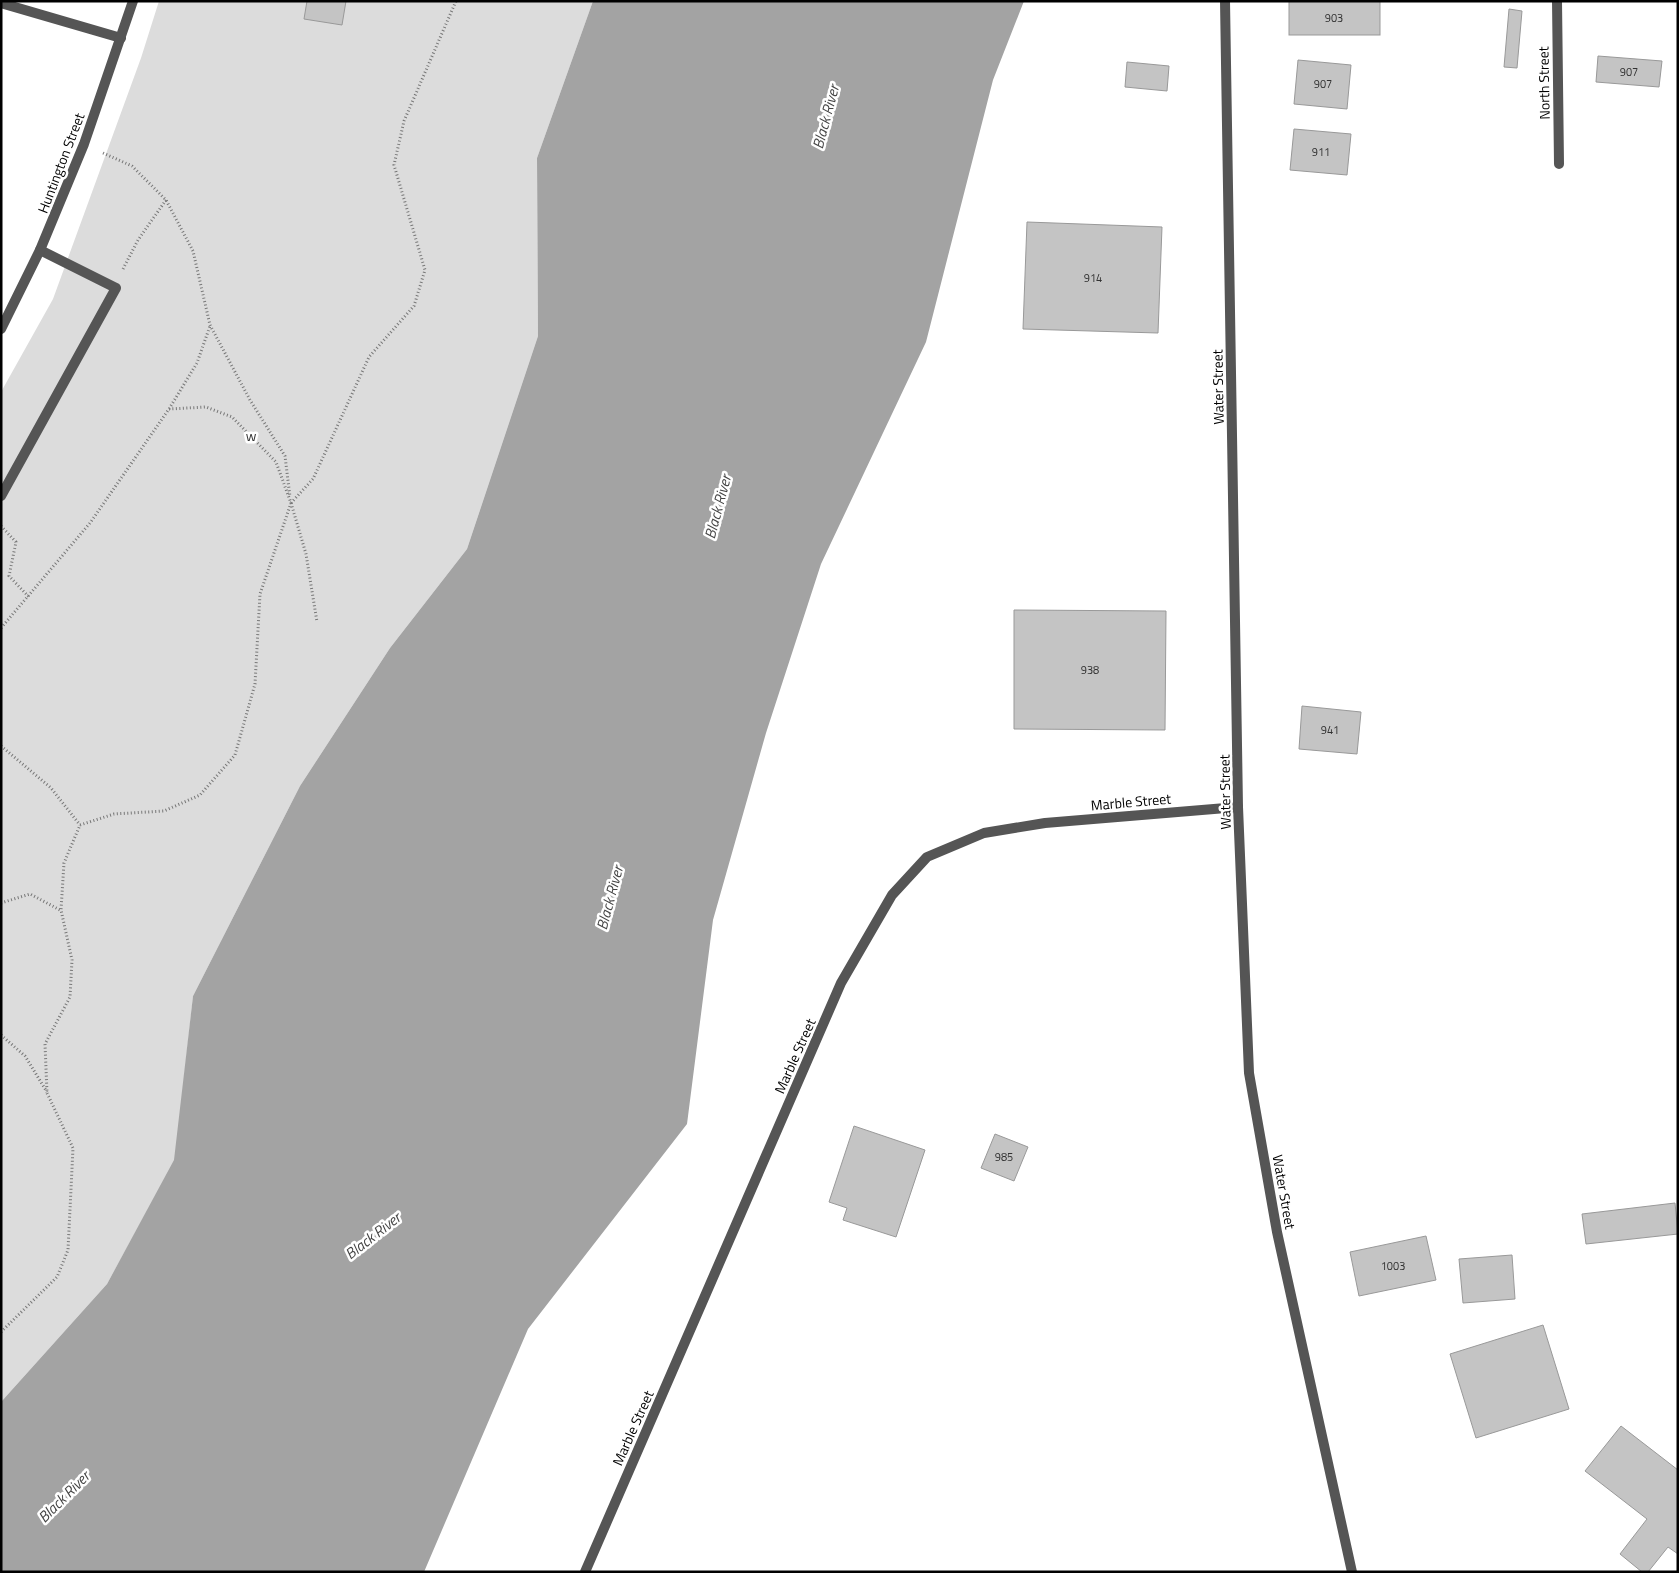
<svg xmlns="http://www.w3.org/2000/svg" width="1679" height="1573" viewBox="0 0 1679 1573" font-family="'Titillium Web',sans-serif">
  <style>
    .green { fill: #dcdcdc }
    .water { fill: #a3a3a3 }
    .building { fill: #c4c4c4; stroke: #999 }
    .lines { fill: none; stroke-linecap: round; stroke-linejoin: round }
    .path { stroke: #777; stroke-width: 3; stroke-dasharray: 1 2.5; stroke-linecap: butt }
    .service { stroke: #555; stroke-width: 10 }
    .minor { stroke: #555; stroke-width: 10 }
    .tertiary { stroke: #555; stroke-width: 10 }
    .labels { text-anchor: middle; stroke-width: 5; stroke-linejoin: round; paint-order: stroke }
    .number-label { font-size: 11px; fill: #313131 }
    .street-label { font-size: 14px; fill: #000; stroke: #fff }
    .park-label { font-size: 14px; fill: #333; stroke: #fff }
    .water-label { font-size: 15px; font-style: italic; fill: #444; stroke: #fff }
  </style>
  <rect width="100%" height="100%" fill="#fff"/>
  <!-- green -->
  <path class="green" d="M159,1H593L537,158L538,336L467,549L390,648L300,786L193,996L175,1160L107,1284L1,1402V392L53,299L141,58Z"/>
  <!-- water -->
  <path class="water" d="M593,1H1024L993,80L926,342L821,564L766,733L713,920L687,1124L528,1329L424,1572H1V1402L107,1284L174,1160L193,996L300,786L390,648L467,549L538,336L537,158Z"/>
  <!-- building -->
  <g class="building">
    <path d="M307,1H346L342,25L304,19Z"/>
    <rect x="1289" y="1" width="91" height="34"/>
    <path d="M1509,9L1522,11L1517,68L1504,67Z"/>
    <path d="M1598,56L1662,61L1659,87L1596,82Z"/>
    <path d="M1298,60L1351,65L1347,109L1294,104Z"/>
    <path d="M1127,62L1169,66L1167,91L1125,87Z"/>
    <path d="M1294,129L1351,134L1347,175L1290,170Z"/>
    <path d="M1027,222L1162,227L1158,333L1023,329Z"/>
    <path d="M1014,610L1166,611L1165,730L1014,729Z"/>
    <path d="M1302,706L1361,712L1357,754L1299,749Z"/>
    <path d="M854,1126L925,1150L896,1237L843,1220L847,1208L829,1202Z"/>
    <path d="M995,1134L1028,1147L1014,1181L981,1168Z"/>
    <path d="M1675,1203L1678,1234L1586,1244L1582,1214Z"/>
    <path d="M1426,1236L1436,1280L1359,1296L1350,1252Z"/>
    <path d="M1512,1255L1515,1299L1463,1303L1459,1259Z"/>
    <path d="M1543,1325L1569,1409L1476,1438L1450,1354Z"/>
    <path d="M1621,1426L1678,1470V1554L1668,1547L1648,1572H1642L1620,1554L1647,1519L1585,1471Z"/>
  </g>
  <g class="lines">
    <!-- path -->
    <g class="path">
      <path d="M103,153L132,166L166,200L193,251L210,325L250,400L285,456L290,497"/>
      <path d="M123,269L138,240L166,200"/>
      <path d="M291,503L313,479L369,357L414,306L425,270L394,165L404,121L456,1"/>
      <path d="M291,503L306,554L317,622"/>
      <path d="M1,526L16,542L9,576L29,597"/>
      <path d="M1,628L90,523L169,409L197,363L210,326"/>
      <path d="M1,746L51,788L80,825"/>
      <path d="M1,903L30,894L60,910"/>
      <path d="M1,1035L25,1056L47,1092"/>
      <path d="M1,1332L57,1277L68,1250L73,1148L47,1093L45,1044L70,997L72,960L61,910L64,863L80,825L114,814L164,811L200,795L235,755L255,684L260,594L291,503L276,462L232,417L206,407L169,409"/>
    </g>
    <!-- service -->
    <path class="service" d="M1,496L116,288L40,250"/>
    <!-- minor -->
    <g class="minor">
      <path d="M1225,1L1238,807L1249,1073L1277,1232L1352,1572"/>
      <path d="M1557,1L1559,164"/>
      <path d="M1,3L121,38"/>
      <path d="M585,1572L841,983L892,895L927,857L984,833L1045,823L1238,807"/>
    </g>
    <!-- tertiary -->
    <path class="tertiary" d="M1,329L40,250L84,144L133,1"/>
  </g>
  <g class="labels">
    <!-- number labels -->
    <g class="number-label">
      <text x="1334" y="22">903</text>
      <text x="1629" y="76">907</text>
      <text x="1323" y="88">907</text>
      <text x="1321" y="156">911</text>
      <text x="1093" y="282">914</text>
      <text x="1090" y="674">938</text>
      <text x="1330" y="734">941</text>
      <text x="1004" y="1161">985</text>
      <text x="1393" y="1270">1003</text>
    </g>
    <!-- street labels -->
    <g class="street-label">
      <text transform="translate(1544 83) rotate(-91)" y="5">North Street</text>
      <text transform="translate(61 163) rotate(-69)" y="5">Huntington Street</text>
      <text transform="translate(1218 387) rotate(-91)" y="5">Water Street</text>
      <text transform="translate(1225 792) rotate(-91)" y="5">Water Street</text>
      <text transform="translate(1131 802) rotate(-5)" y="5">Marble Street</text>
      <text transform="translate(795 1056) rotate(-66)" y="5">Marble Street</text>
      <text transform="translate(1284 1192) rotate(80)" y="5">Water Street</text>
      <text transform="translate(633 1428) rotate(-66)" y="5">Marble Street</text>
    </g>
    <!-- park labels -->
    <g class="park-label">
      <text x="251" y="441">w</text>
    </g>
    <!-- water labels -->
    <g class="water-label">
      <text transform="translate(826 117) rotate(-75)" y="5">Black River</text>
      <text transform="translate(718 507) rotate(-75)" y="5">Black River</text>
      <text transform="translate(610 898) rotate(-75)" y="5">Black River</text>
      <text transform="translate(373 1236) rotate(-38)" y="5">Black River</text>
      <text transform="translate(64 1497) rotate(-45)" y="5">Black River</text>
    </g>
  </g>
  <!-- border -->
  <rect width="1679" height="1573" fill="none" stroke="#000000" stroke-width="5"/>
</svg>
